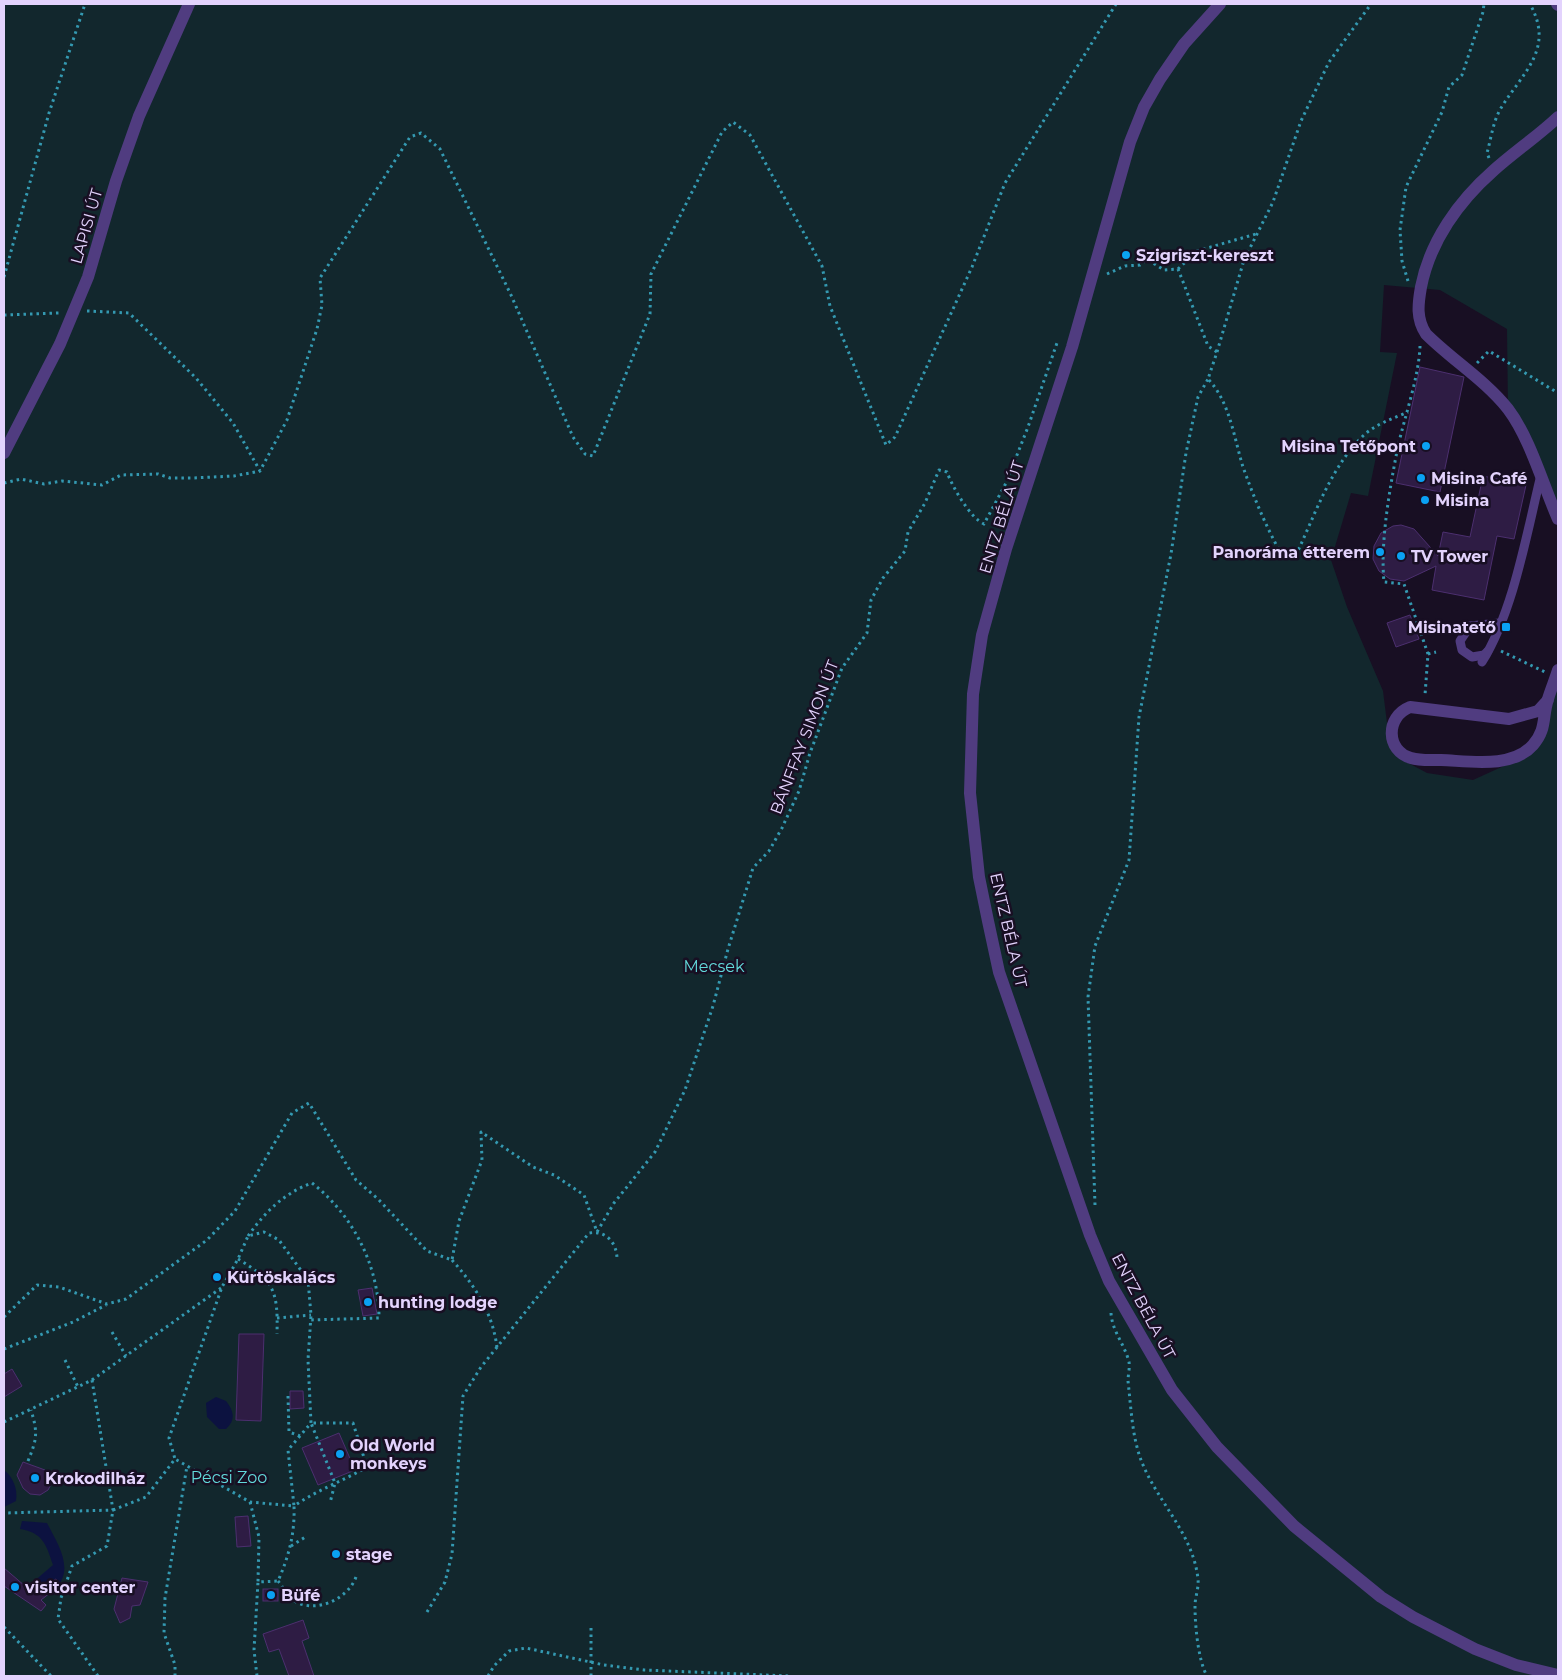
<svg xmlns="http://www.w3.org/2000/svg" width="1562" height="1680" viewBox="0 0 1562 1680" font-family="Montserrat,sans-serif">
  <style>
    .green { fill: #12272d }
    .water { fill: #0c1240 }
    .building { fill: #2e1c44; stroke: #4c2f6f }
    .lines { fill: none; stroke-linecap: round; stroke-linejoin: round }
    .path { stroke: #3499b1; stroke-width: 3; stroke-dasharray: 2.5 4; stroke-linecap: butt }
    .service { stroke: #503c80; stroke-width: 9 }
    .tertiary { stroke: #503c80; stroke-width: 12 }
    .poi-dot { fill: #0aa1f3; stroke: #180f23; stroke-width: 2 }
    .labels { text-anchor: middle; stroke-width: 5; stroke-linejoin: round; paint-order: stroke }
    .street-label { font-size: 16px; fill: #e3d3fd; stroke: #180f23 }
    .poi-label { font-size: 16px; font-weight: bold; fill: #e3d3fd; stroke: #180f23; text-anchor: start }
    .park-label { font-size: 16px; fill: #62dadb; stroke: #180f23 }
  </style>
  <rect width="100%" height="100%" fill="#180f23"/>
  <!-- green -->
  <path class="green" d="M4,4H1558V519L1508,409L1507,329L1440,290L1384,285L1380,352L1397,353L1368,496L1351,493L1331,560L1347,607L1383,691L1390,747L1397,757L1427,773L1473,780L1530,754L1558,670V1676H4Z"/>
  <!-- water -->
  <g class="water">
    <path d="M216,1397L226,1401C234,1411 236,1420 226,1429H219L207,1417L206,1403Z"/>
    <path d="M4,1470C13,1477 18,1489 16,1501L4,1507Z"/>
    <path d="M22,1521L47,1523C57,1543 75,1568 56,1588L52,1581L31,1593L26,1588L53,1565C46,1544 43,1533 20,1529Z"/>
  </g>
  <!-- building -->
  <g class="building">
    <path d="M1420,367L1464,377L1440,492L1396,483Z"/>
    <path d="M1483,476L1526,485L1514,539L1497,536L1484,600L1432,590L1436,566L1404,581L1390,579L1379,571L1373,559L1374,546L1381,533L1393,526L1401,525L1414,529L1438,556L1443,532L1470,537Z"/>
    <path d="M1410,615L1419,639L1396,647L1387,623Z"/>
    <path d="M372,1288L377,1314L363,1316L358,1290Z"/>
    <path d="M239,1334H264L261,1421L236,1420Z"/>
    <path d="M12,1369L22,1386L4,1397V1374Z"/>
    <path d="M290,1391H303L304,1408L290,1409Z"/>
    <path d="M339,1433L355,1470L318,1485L302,1448Z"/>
    <path d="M23,1462L45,1470L53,1481L48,1490L40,1495L30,1494L23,1488L17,1475Z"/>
    <path d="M248,1516L251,1546L237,1547L235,1517Z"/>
    <path d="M4,1568L32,1592L56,1579L60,1585L41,1600L46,1605L41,1611L4,1586Z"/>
    <path d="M122,1578L148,1582L140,1605L132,1606L130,1618L120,1623L114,1609Z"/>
    <rect x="263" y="1589" width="15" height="12"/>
    <path d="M303,1620L309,1638L302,1641L314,1676H289L279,1649L269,1652L263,1634Z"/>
  </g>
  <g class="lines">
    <!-- path -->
    <g class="path">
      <path d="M1489,158L1487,153C1491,139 1493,121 1501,108C1523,72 1555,49 1530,4"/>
      <path d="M1178,269L1197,251L1256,234"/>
      <path d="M1107,274L1125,266L1140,265L1147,259L1164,270L1178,269L1208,346L1217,352L1208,379C1230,402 1234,438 1243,467C1253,495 1264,522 1278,548L1296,555C1315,515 1331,466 1364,435C1376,424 1392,419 1408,412"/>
      <path d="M4,277L49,113L85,4"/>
      <path d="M1408,281L1402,261L1400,230L1406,187L1442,112L1449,87L1462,75L1483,12L1484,4"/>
      <path d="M87,311L129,313L196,378L233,423L260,471L287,420L317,329L322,305L320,278L410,137L421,133L440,149L511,295L573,437L585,454L593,456L650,314L651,274L722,132L733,122L750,135L822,266L830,306L886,445L895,437L972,267L1005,183L1116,4"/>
      <path d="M4,315L59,313"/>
      <path d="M1420,346C1419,376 1405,416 1398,446C1390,487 1380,542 1384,582L1404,584L1428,654L1425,695"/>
      <path d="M1217,352L1244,260L1273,202L1301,121L1329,62L1371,4"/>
      <path d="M1477,363L1489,351L1558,393"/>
      <path d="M4,483L21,479L44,484L62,481L102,485L121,475L158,474L170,478H193L234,476L260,471"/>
      <path d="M1501,651L1545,672"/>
      <path d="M1428,654L1436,652"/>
      <path d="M1095,1205L1088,997L1095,946L1129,860L1139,717L1171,554L1186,453L1198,397L1208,379"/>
      <path d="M248,1236C265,1212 284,1193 312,1183C353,1215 379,1266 379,1318L309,1320"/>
      <path d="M238,1259C275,1281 278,1292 277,1334"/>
      <path d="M452,1260C475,1286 493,1313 497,1348"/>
      <path d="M1111,1313C1112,1331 1125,1345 1129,1362C1130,1368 1128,1375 1128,1381C1131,1407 1132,1436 1141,1460C1157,1502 1193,1533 1198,1579C1199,1588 1195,1597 1195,1606C1195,1625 1198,1660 1207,1676"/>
      <path d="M4,1317L37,1285L59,1287L107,1304L126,1299L207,1240L235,1211L292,1113L309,1103L356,1180L378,1199L427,1251L452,1260L459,1221L482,1160L481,1132L533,1167L554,1175L584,1195L597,1232L614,1203L655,1152L685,1090L713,1006L728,949L753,868L769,851L782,828L799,791L810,753L842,668L867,633L871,600L883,578L905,551L908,532L925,503L939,470L947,472C952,486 970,518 984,524L1006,483L1028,427L1058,340"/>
      <path d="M277,1318L311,1315"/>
      <path d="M112,1332L126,1356"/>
      <path d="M4,1349L73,1322L106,1305"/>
      <path d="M65,1360L78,1387"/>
      <path d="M92,1380L221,1288"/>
      <path d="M288,1396L289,1432L300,1436"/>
      <path d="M4,1422L92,1380L113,1510L4,1513"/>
      <path d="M28,1461C37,1439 38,1433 31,1410"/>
      <path d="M250,1502L259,1537L258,1582L278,1581C289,1556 295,1533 294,1506C317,1490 343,1481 367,1467L353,1423H311L335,1483L330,1503"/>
      <path d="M291,1546L307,1536"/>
      <path d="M278,1581C283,1587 287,1596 293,1600C315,1615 348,1599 356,1577"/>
      <path d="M427,1612L445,1582L452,1554L463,1396L481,1367L589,1233C606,1230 617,1243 617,1259"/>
      <path d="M4,1627L51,1676"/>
      <path d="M98,1676L58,1619L61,1598L72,1566L107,1546L113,1510L146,1497L175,1459L169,1438L222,1287L238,1259L248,1236L264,1232L279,1240L308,1280L311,1315L308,1360L311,1423L288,1450L294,1506L250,1502L175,1459"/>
      <path d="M175,1676V1665L164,1633L165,1598L187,1466"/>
      <path d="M257,1676L254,1650L258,1582"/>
      <path d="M488,1676L494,1666L509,1651L526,1648L604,1665L644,1670L789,1676"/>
      <path d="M591,1676V1627"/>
    </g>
    <!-- service -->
    <g class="service">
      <path d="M1488,651L1484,655L1472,657L1462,650L1460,641L1470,626L1499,623"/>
      <path d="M1482,662C1513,612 1526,537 1540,479"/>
    </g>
    <!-- tertiary -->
    <g class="tertiary">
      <path d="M1220,4L1184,44L1160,79L1144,107L1130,142L1072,347L1006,549L982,635L973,694L970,793L979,877L988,921L999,972L1090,1235L1109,1281L1172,1390L1217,1447L1294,1526L1381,1597L1413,1617L1475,1649L1516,1665L1558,1675"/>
      <path d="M1557,4L1558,5"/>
      <path d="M1558,117C1538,136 1514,152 1493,171C1459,201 1430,241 1421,287C1418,304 1416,319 1426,334C1452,360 1485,380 1508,409C1530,438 1543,485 1558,519"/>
      <path d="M4,453L60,344L88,277L116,181L139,116L189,4"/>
      <path d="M1548,700L1538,711L1509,719L1410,707C1385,717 1386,751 1411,758C1420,761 1432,760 1441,760C1469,761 1512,769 1533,745C1547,729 1542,717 1548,699C1551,689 1555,680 1558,670"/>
    </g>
  </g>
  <!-- markers -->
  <g class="poi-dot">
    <circle cx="1126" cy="255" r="5"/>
    <circle cx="1426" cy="446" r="5"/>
    <circle cx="1421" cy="478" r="5"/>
    <circle cx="1425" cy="500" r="5"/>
    <circle cx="1380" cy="552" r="5"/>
    <circle cx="1401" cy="556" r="5"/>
    <rect x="1501" y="622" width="10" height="10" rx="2.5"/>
    <circle cx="217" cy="1277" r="5"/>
    <circle cx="368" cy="1302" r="5"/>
    <circle cx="340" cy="1454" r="5"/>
    <circle cx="35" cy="1478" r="5"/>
    <circle cx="336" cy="1554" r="5"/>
    <circle cx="15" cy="1587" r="5"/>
    <circle cx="271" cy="1595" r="5"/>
  </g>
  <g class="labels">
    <!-- street labels -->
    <g class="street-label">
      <text transform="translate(86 226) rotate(-74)" y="6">LAPISI ÚT</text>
      <text transform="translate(1001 517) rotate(-73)" y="6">ENTZ BÉLA ÚT</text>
      <text transform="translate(804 737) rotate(-69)" y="6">BÁNFFAY SIMON ÚT</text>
      <text transform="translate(1009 930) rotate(77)" y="6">ENTZ BÉLA ÚT</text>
      <text transform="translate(1144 1306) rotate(62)" y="6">ENTZ BÉLA ÚT</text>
    </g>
    <!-- poi labels -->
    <g class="poi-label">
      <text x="1136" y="261">Szigriszt-kereszt</text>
      <text x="1416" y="452" text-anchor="end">Misina Tetőpont</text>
      <text x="1431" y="484">Misina Café</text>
      <text x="1435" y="506">Misina</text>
      <text x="1370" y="558" text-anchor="end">Panoráma étterem</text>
      <text x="1411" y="562">TV Tower</text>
      <text x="1496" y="633" text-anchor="end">Misinatető</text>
      <text x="227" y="1283">Kürtöskalács</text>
      <text x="378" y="1308">hunting lodge</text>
      <text x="350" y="1451">Old World<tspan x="350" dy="18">monkeys</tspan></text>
      <text x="45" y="1484">Krokodilház</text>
      <text x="346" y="1560">stage</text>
      <text x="25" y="1593">visitor center</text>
      <text x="281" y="1601">Büfé</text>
    </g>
    <!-- park labels -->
    <g class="park-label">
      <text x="714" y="972">Mecsek</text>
      <text x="229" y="1483">Pécsi Zoo</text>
    </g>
  </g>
  <!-- border -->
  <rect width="1562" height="1680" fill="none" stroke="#e3d3fd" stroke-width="10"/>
</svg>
